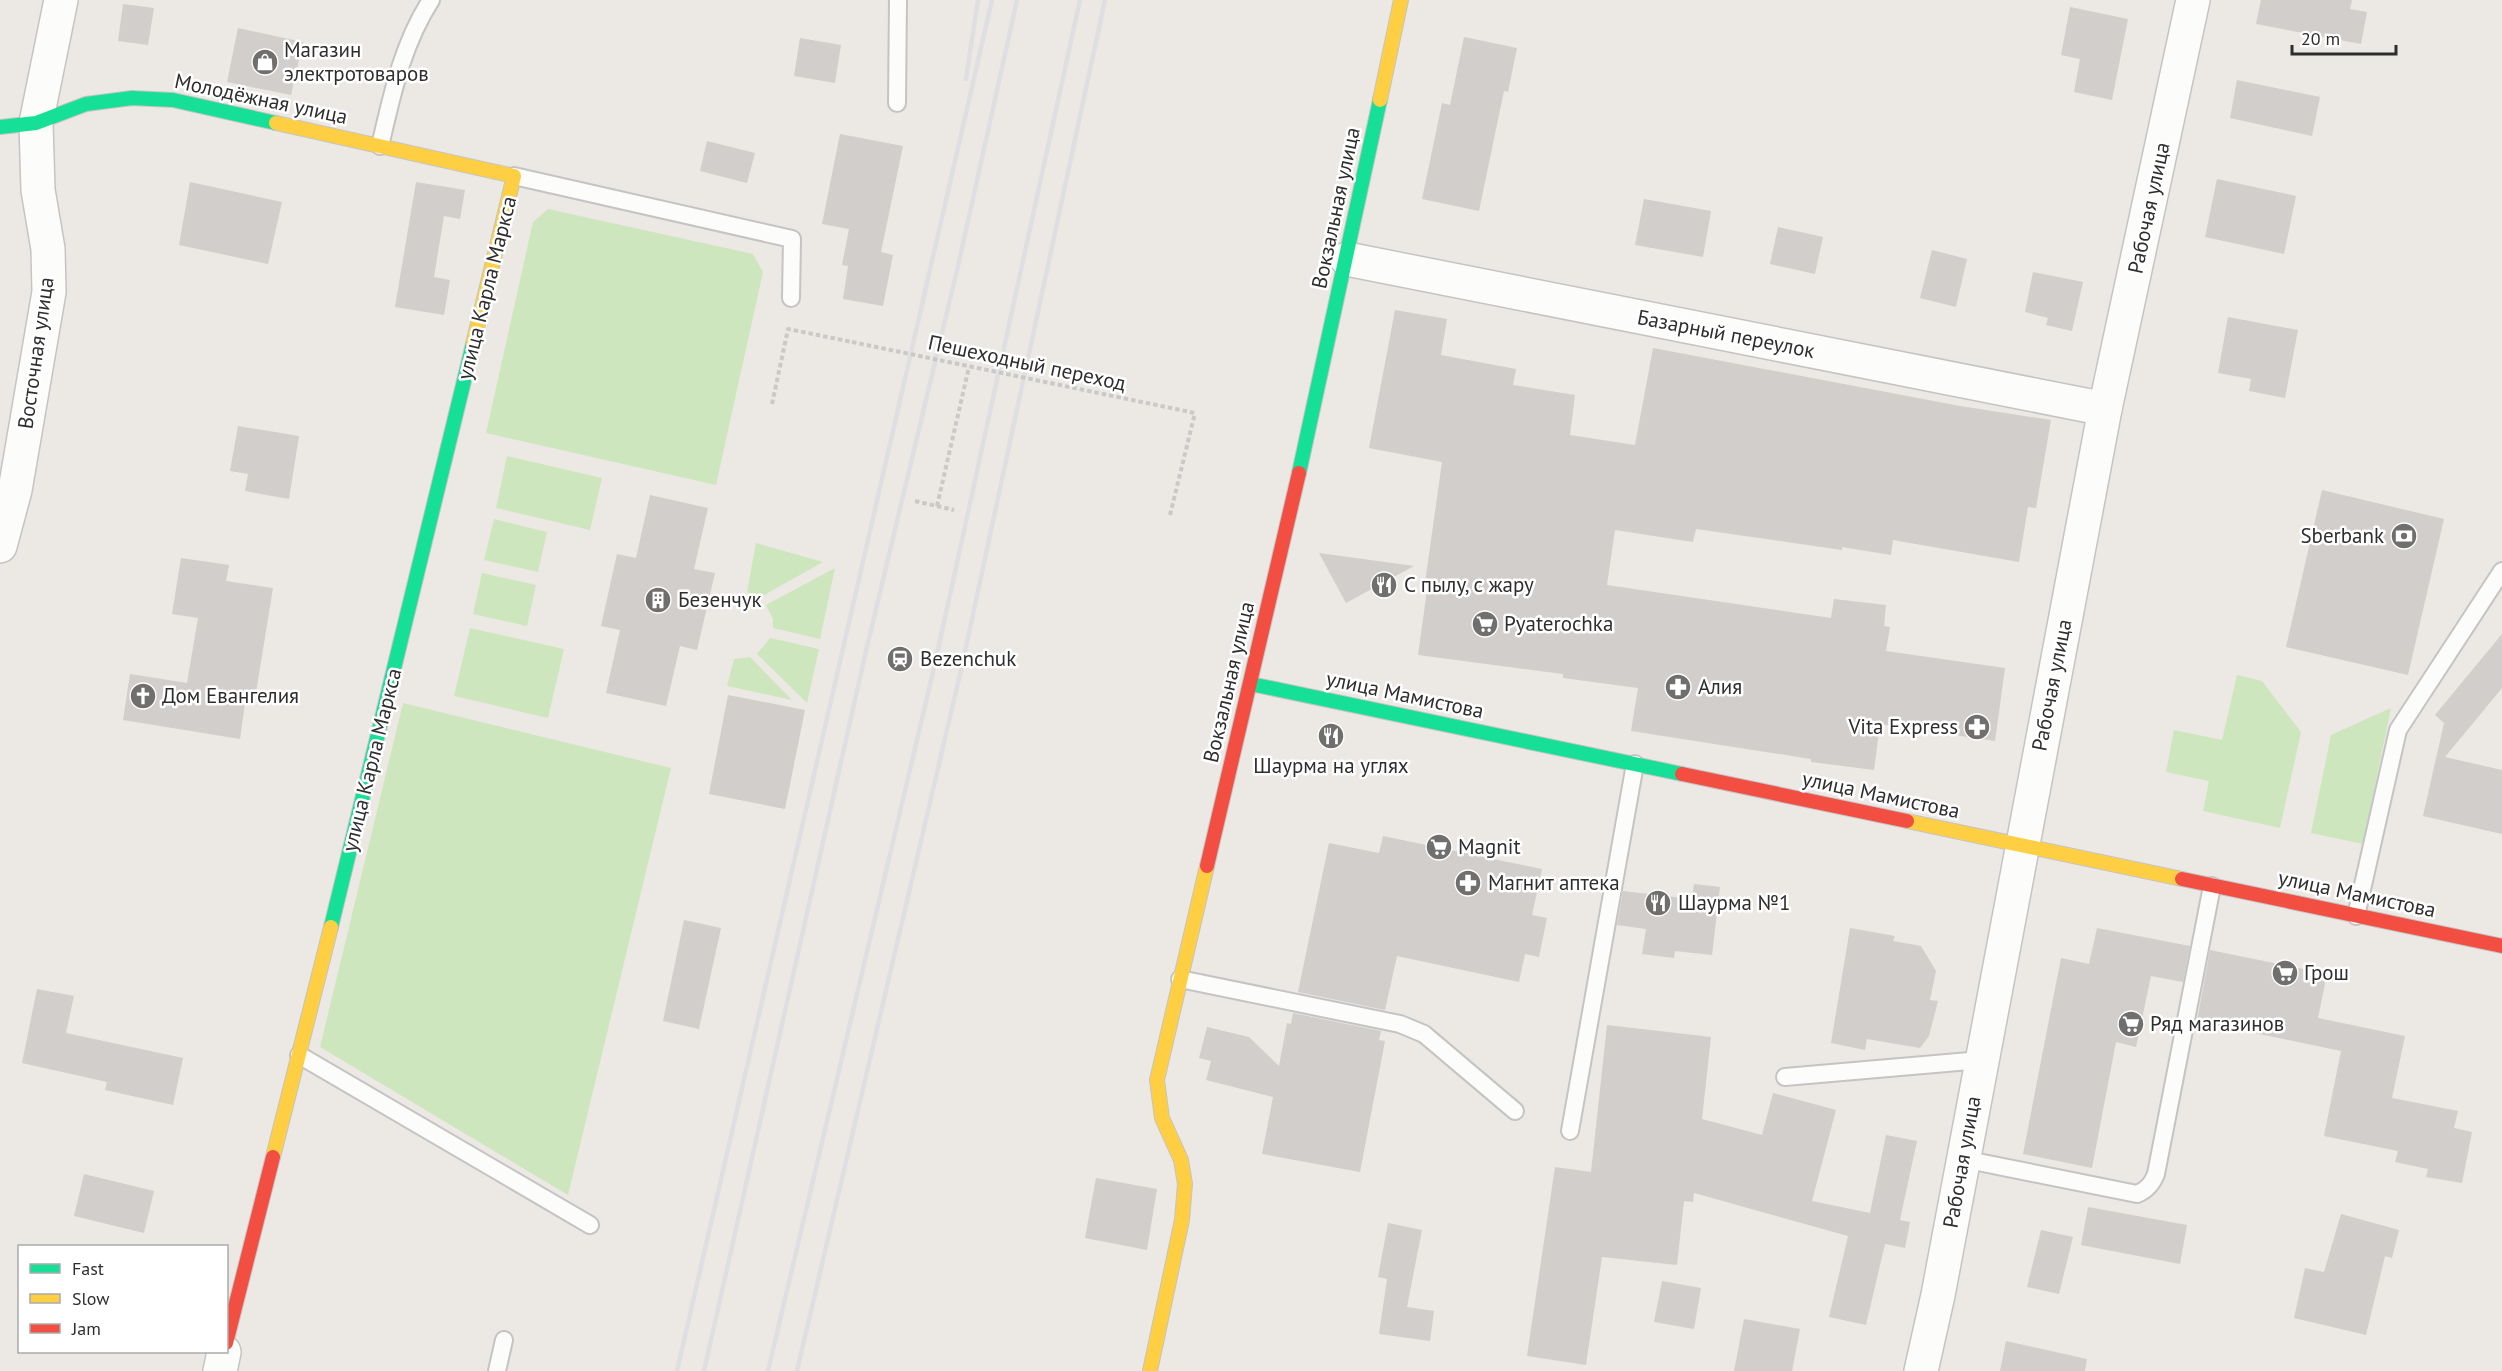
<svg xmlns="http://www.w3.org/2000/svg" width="2502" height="1371" viewBox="0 0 2502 1371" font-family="'PT Sans',sans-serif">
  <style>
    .green { fill: #cee6be }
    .building { fill: #d1cecb }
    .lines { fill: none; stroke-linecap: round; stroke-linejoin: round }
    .lane-casing { stroke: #c5c4c5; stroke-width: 20 }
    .street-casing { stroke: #c5c4c5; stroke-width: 36 }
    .fast-casing { stroke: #c5c4c5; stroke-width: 16 }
    .slow-casing { stroke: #c5c4c5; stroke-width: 16 }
    .jam-casing { stroke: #c5c4c5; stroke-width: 16 }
    .path { stroke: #c9c9c8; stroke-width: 4; stroke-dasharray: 4.5 3; stroke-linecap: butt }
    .lane { stroke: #fcfcfb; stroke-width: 16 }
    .street { stroke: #fcfcfb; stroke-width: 33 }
    .fast { stroke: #16e098; stroke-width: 14 }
    .slow { stroke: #ffcf43; stroke-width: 14 }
    .jam { stroke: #f24e42; stroke-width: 14 }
    .rail { stroke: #dfdfe1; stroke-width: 4.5 }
    .path-bridge { stroke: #c9c9c8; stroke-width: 4; stroke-dasharray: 4.5 3; stroke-linecap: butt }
    .labels { text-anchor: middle; stroke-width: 5; stroke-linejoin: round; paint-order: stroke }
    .poi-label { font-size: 21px; fill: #2e2e2e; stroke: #fff; text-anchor: start }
    .street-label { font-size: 21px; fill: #2e2e2e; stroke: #fff }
  </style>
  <rect width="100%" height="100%" fill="#ece8e4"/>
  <!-- green -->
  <g class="green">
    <path d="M548,209L753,254L763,272L716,485L486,433L533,222Z"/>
    <path d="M507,456L602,478L590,530L496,508Z"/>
    <path d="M494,519L547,532L538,572L484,560Z"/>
    <path d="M756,543L823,562L759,598L747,592Z"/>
    <path d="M835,568L820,639L773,628V619L766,605Z"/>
    <path d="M482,573L536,585L527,626L473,614Z"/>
    <path d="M470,628L564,649L548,718L454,696Z"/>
    <path d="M770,638L819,649L807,703L757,654Z"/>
    <path d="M750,657L792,700L727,686L734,659Z"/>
    <path d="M2237,675L2262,681L2301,732L2280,828L2203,811L2209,781L2166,772L2174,730L2222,740Z"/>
    <path d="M403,703L671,768L568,1195L320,1047Z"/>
    <path d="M2391,708L2363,844L2311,833L2331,735Z"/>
  </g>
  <!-- building -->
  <g class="building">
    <path d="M2261,0H2352L2350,9L2367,12L2361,44L2256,24Z"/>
    <path d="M123,4L154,8L148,45L118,41Z"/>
    <path d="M2070,7L2128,19L2112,100L2074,92L2080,59L2061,55Z"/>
    <path d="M238,28L303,42L291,95L227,82Z"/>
    <path d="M1464,37L1517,48L1508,92L1504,91L1479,211L1422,199L1442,103L1450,105Z"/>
    <path d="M800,38L841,45L835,83L794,76Z"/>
    <path d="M2237,80L2320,97L2312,136L2230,118Z"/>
    <path d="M840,134L903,146L881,252L893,255L883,306L843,299L848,266L842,265L849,229L822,224Z"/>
    <path d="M707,141L755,153L747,183L700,171Z"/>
    <path d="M2217,179L2296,196L2284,254L2205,237Z"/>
    <path d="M190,182L282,202L268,264L179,245Z"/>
    <path d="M416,182L465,190L460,219L444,216L434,277L450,280L444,315L395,307Z"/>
    <path d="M1644,199L1711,211L1703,257L1635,245Z"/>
    <path d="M1778,227L1823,237L1815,274L1770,264Z"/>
    <path d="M1932,250L1967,259L1956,307L1920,298Z"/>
    <path d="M2033,272L2083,282L2072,331L2046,325L2048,318L2025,312Z"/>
    <path d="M1395,310L1447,319L1441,355L1516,369L1513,385L1575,395L1570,435L1635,445L1653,348L1960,406L2051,420L2036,508L2028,507L2019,562L1893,540L1891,555L1842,547V550L1696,529L1693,542L1615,530L1607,585L1831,618L1834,599L1886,605L1884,626L1890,627L1886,651L2005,668L1995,741L1880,724L1874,770L1811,762V759L1631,731L1638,688L1563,678V674L1418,655L1428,583H1425L1442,462L1369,448Z"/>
    <path d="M2228,317L2298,330L2285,398L2249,391L2251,379L2218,373Z"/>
    <path d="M238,426L299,436L289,499L245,491L248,474L230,471Z"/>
    <path d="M2322,490L2444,519L2408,675L2286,647Z"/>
    <path d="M650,495L708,508L694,569L715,573L697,650L680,646L666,706L606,693L620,630L601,626L617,554L636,558Z"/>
    <path d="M1319,553L1414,566L1346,603Z"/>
    <path d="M181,558L229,565L226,581L273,588L254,705L245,703L240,739L123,720L130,674L187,683L198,618L172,614Z"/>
    <path d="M2502,634V688L2445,757L2502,770V834L2423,816L2444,723L2435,715Z"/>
    <path d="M728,695L805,710L785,809L709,794Z"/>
    <path d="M1383,836L1542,869L1532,915L1547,918L1539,957L1525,954L1519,982L1397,956L1385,1010L1298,992L1329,843L1379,853Z"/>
    <path d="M1694,884L1720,887L1712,955L1675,951L1674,958L1642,954L1646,929L1617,925L1623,891L1692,899Z"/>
    <path d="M684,920L721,928L699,1029L663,1021Z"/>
    <path d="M1850,928L1895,936L1893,941L1921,946L1936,971L1930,1000L1938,1001L1929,1036L1920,1048L1867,1039L1865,1050L1831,1043Z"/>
    <path d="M2097,928L2190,946L2183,982L2151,976L2136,1047L2116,1042L2092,1168L2023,1154L2061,958L2089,964Z"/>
    <path d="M2210,950L2327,974L2318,1018L2405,1036L2392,1098L2458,1111L2454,1128L2472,1132L2462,1183L2426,1177L2428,1169L2395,1162L2398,1151L2324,1136L2341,1051L2197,1021Z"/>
    <path d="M37,989L74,996L66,1033L183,1058L173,1105L105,1090L107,1082L22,1063Z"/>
    <path d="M1293,1013L1381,1031L1379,1040L1385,1041L1360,1172L1262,1154L1273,1097L1206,1080L1211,1061L1199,1058L1207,1027L1249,1037L1279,1066L1287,1023L1291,1024Z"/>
    <path d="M1607,1025L1711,1037L1702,1119L1762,1135L1773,1093L1836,1110L1812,1201L1870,1213L1886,1135L1917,1141L1900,1220L1910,1222L1905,1248L1885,1244L1866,1325L1829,1317L1848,1236L1694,1193L1693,1202L1684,1201L1677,1265L1602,1257L1586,1365L1527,1356L1555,1167L1591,1172Z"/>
    <path d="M84,1174L154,1191L144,1233L74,1216Z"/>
    <path d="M1096,1178L1157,1189L1147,1250L1085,1238Z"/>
    <path d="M2088,1207L2187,1225L2180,1264L2081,1245Z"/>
    <path d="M2341,1214L2399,1230L2392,1258L2385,1256L2366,1335L2294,1318L2305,1268L2324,1272Z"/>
    <path d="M1388,1223L1422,1230L1407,1307L1434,1311L1430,1341L1379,1334L1387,1279L1378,1277Z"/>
    <path d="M2041,1230L2073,1237L2059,1294L2027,1287Z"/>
    <path d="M1662,1281L1701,1288L1694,1329L1654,1322Z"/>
    <path d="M1744,1319L1800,1329L1792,1371H1734Z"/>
    <path d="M2006,1341L2087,1359L2085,1371H2000Z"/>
  </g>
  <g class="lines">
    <defs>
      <g id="lane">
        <path d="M897,103L898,0"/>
        <path d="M380,146C392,95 402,45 431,0"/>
        <path d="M514,176L792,239L791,298"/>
        <path d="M2356,916L2398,730L2502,571"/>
        <path d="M1180,979L1400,1024L1424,1034L1515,1111"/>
        <path d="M299,1055L590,1225"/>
        <path d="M1785,1077L1981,1060"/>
        <path d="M1570,1131L1635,764"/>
        <path d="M1963,1159L2137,1194C2147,1190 2152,1184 2156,1174L2212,886"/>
        <path d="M497,1371L504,1340"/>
      </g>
      <g id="street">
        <path d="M1347,259L2105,409"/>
        <path d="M0,546L15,490L49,292L48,249L38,190L36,123L61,0"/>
        <path d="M220,1371L224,1352"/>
        <path d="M1921,1371L1938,1295L2105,409L2193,0"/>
      </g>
      <g id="fast">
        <path d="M0,127L36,123L86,104L132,98L173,100L276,123"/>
        <path d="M1299,473L1380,100"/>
        <path d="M1251,684L1682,774"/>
        <path d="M331,927L473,344"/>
      </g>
      <g id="slow">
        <path d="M1380,100L1401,0"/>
        <path d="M276,123L514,176L473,344"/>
        <path d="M1907,821L2182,879"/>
        <path d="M273,1157L331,927"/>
        <path d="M1150,1371L1182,1220L1185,1184L1181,1160L1162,1118L1157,1080L1207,866"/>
      </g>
      <g id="jam">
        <path d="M1682,774L1907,821"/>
        <path d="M1207,866L1299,473"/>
        <path d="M2182,879L2502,946"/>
        <path d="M226,1343L273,1157"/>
      </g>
    </defs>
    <!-- lane casing -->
    <use href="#lane" class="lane-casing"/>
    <!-- street casing -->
    <use href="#street" class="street-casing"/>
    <!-- fast casing -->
    <use href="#fast" class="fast-casing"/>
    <!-- slow casing -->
    <use href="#slow" class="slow-casing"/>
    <!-- jam casing -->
    <use href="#jam" class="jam-casing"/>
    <!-- path -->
    <g class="path">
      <path d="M772,404L788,329L852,342"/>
      <path d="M915,501L954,510"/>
      <path d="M937,506L969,367"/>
      <path d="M1170,515L1195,413"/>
    </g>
    <!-- lane -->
    <use href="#lane" class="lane"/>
    <!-- street -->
    <use href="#street" class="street"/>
    <!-- fast -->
    <use href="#fast" class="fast"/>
    <!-- slow -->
    <use href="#slow" class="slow"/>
    <!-- jam -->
    <use href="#jam" class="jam"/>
    <!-- rail -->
    <g class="rail">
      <path d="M966,79L978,0"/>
      <path d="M677,1371L992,0"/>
      <path d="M704,1371L866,651L958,266L1017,0"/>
      <path d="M768,1371L934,668L1080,0"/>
      <path d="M797,1371L961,670L1105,0"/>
    </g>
    <!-- path-bridge -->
    <path class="path-bridge" d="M852,342L1195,413"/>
  </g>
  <!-- icons -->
  <defs>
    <symbol id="shop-disc" viewBox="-11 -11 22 22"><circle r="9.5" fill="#706f6e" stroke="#fff"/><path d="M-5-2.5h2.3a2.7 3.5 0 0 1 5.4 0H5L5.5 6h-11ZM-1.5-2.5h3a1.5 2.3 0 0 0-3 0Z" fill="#fff"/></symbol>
    <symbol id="bank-disc" viewBox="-11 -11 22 22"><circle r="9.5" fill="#706f6e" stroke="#fff"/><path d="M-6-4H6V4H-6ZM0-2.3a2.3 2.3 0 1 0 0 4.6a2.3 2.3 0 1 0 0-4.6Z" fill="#fff"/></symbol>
    <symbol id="restaurant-disc" viewBox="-11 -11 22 22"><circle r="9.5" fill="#706f6e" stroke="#fff"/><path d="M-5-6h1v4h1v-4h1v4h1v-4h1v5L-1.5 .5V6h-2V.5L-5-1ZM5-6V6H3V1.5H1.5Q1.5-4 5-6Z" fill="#fff"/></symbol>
    <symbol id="building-disc" viewBox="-11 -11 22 22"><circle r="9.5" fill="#706f6e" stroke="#fff"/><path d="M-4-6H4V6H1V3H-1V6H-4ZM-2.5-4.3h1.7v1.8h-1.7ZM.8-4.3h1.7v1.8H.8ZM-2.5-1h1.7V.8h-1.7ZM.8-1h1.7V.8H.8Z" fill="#fff"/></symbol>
    <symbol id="supermarket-disc" viewBox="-11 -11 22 22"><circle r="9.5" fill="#706f6e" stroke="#fff"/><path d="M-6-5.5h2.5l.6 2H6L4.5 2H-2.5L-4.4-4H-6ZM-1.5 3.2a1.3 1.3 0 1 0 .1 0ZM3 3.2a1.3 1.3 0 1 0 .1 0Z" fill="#fff"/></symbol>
    <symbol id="station-disc" viewBox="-11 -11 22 22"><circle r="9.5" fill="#706f6e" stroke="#fff"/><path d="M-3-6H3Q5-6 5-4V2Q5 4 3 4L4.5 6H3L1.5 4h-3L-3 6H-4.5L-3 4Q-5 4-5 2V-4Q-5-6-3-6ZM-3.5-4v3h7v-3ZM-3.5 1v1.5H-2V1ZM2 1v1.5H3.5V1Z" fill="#fff"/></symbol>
    <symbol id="pharmacy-disc" viewBox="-11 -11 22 22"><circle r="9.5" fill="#706f6e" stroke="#fff"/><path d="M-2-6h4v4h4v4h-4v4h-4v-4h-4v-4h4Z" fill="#fff"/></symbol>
    <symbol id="church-disc" viewBox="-11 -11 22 22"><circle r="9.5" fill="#706f6e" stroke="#fff"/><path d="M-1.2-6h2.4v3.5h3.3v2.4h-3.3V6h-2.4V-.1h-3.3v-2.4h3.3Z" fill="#fff"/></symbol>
  </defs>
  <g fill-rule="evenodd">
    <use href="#shop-disc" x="250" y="47" width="30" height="30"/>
    <use href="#bank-disc" x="2389" y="521" width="30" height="30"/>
    <use href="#restaurant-disc" x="1369" y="570" width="30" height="30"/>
    <use href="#building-disc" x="643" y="585" width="30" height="30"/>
    <use href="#supermarket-disc" x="1470" y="609" width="30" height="30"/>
    <use href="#station-disc" x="885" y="644" width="30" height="30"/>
    <use href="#pharmacy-disc" x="1663" y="672" width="30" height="30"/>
    <use href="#church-disc" x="128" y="681" width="30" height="30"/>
    <use href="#pharmacy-disc" x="1962" y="712" width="30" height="30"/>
    <use href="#restaurant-disc" x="1316" y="721" width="30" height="30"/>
    <use href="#supermarket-disc" x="1424" y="832" width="30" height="30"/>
    <use href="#pharmacy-disc" x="1453" y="868" width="30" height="30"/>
    <use href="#restaurant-disc" x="1643" y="888" width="30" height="30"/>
    <use href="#supermarket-disc" x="2270" y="958" width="30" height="30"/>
    <use href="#supermarket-disc" x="2116" y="1009" width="30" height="30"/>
  </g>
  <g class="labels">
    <!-- poi labels -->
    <g class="poi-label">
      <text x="284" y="57">Магазин<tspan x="284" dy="24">электротоваров</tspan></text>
      <text x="2384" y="543" text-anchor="end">Sberbank</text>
      <text x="1404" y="592">С пылу, с жару</text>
      <text x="678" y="607">Безенчук</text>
      <text x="1504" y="631">Pyaterochka</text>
      <text x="920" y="666">Bezenchuk</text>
      <text x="1698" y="694">Алия</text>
      <text x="162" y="703">Дом Евангелия</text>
      <text x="1958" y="734" text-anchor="end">Vita Express</text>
      <text x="1331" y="773" text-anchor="middle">Шаурма на углях</text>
      <text x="1458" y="854">Magnit</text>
      <text x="1488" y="890">Магнит аптека</text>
      <text x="1678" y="910">Шаурма №1</text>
      <text x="2304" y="980">Грош</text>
      <text x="2150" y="1031">Ряд магазинов</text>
    </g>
    <!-- street labels -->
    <g class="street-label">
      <text transform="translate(261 99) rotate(12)" y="7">Молодёжная улица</text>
      <text transform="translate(1336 208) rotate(-78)" y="7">Вокзальная улица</text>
      <text transform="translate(2149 208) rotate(-78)" y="7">Рабочая улица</text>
      <text transform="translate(487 288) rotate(-76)" y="7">улица Карла Маркса</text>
      <text transform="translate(1726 334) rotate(11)" y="7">Базарный переулок</text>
      <text transform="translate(36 353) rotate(-82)" y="7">Восточная улица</text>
      <text transform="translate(1027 363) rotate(12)" y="7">Пешеходный переход</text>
      <text transform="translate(1229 682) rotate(-77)" y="7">Вокзальная улица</text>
      <text transform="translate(2052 685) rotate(-79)" y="7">Рабочая улица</text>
      <text transform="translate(1405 695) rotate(12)" y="7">улица Мамистова</text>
      <text transform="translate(372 760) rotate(-76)" y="7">улица Карла Маркса</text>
      <text transform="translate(1881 795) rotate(12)" y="7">улица Мамистова</text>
      <text transform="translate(2357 894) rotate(12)" y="7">улица Мамистова</text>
      <text transform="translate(1962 1162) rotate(-80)" y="7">Рабочая улица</text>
    </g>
  </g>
  <!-- legend -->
  <rect x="18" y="1245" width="210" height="108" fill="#ffffff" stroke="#ababab" stroke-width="1.5"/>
  <rect x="30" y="1264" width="30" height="9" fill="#16e098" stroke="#ababab" stroke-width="1.5"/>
  <text x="72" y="1275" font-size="18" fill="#2e2e2e">Fast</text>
  <rect x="30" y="1294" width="30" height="9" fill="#ffcf43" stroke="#ababab" stroke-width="1.5"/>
  <text x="72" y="1305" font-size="18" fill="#2e2e2e">Slow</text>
  <rect x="30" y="1324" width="30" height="9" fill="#f24e42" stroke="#ababab" stroke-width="1.5"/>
  <text x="72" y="1335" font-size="18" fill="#2e2e2e">Jam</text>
  <!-- scale -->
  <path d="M2292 45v9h104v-9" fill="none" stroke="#2e2e2e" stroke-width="3"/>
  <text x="2301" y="45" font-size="18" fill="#2e2e2e" stroke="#ffffff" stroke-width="4.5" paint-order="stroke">20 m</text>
</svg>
